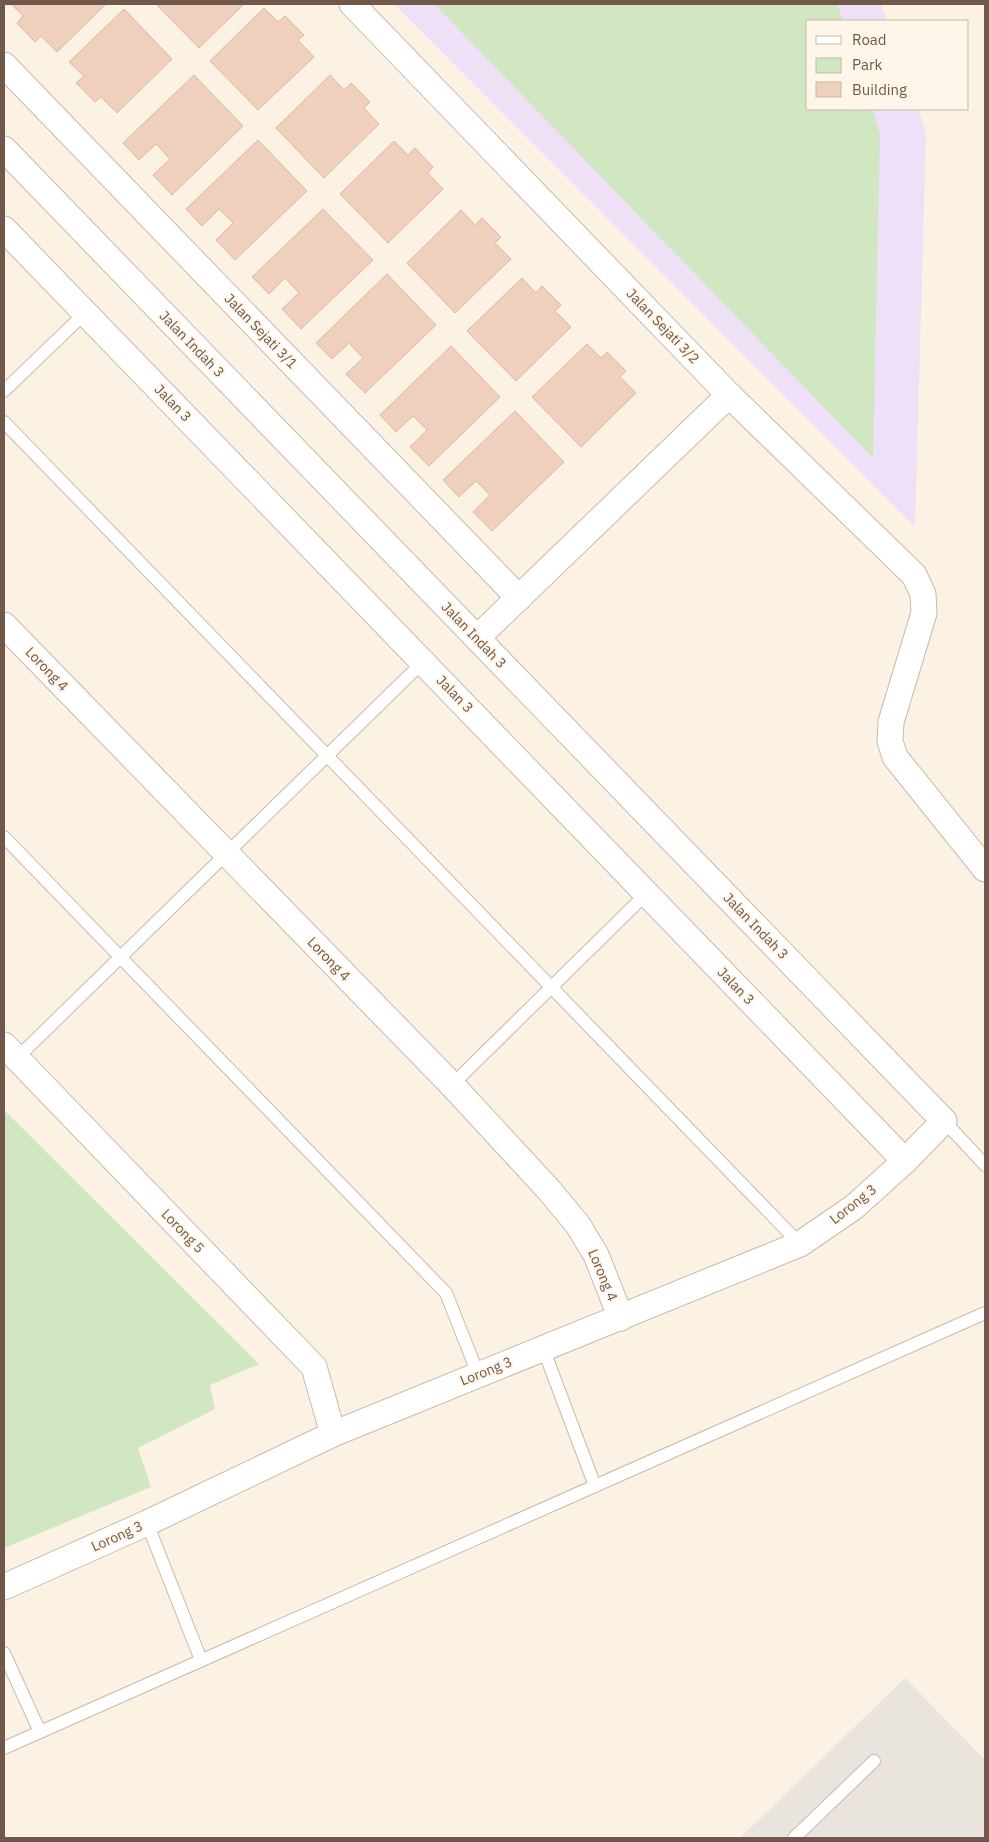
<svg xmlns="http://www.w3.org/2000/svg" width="989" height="1842" viewBox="0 0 989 1842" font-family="'IBM Plex Sans',sans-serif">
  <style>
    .industrial { fill: #eae4de }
    .education { fill: #eee0f7 }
    .green { fill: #d1e7c2 }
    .building { fill: #efd0bc; stroke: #e0b79d }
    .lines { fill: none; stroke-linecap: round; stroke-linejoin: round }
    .service-casing { stroke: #cbb9aa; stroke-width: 14 }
    .minor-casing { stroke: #cbb9aa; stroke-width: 27 }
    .service { stroke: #fff; stroke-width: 12 }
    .minor { stroke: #fff; stroke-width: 25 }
    .labels { text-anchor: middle; stroke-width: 4; stroke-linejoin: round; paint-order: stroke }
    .street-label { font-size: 14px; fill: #71584b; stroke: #fef6e9 }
  </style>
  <rect width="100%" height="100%" fill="#fbf2e3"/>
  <!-- industrial -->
  <path class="industrial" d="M905,1678L985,1760V1838H740Z"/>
  <!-- education -->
  <path class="education" d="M394,4H881L887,21H808V109H918L926,133L915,527Z"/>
  <!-- green -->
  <g class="green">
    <path d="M434,4H837L843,21H808V109H872L880,134L873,458Z"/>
    <path d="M4,1110L259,1364L210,1385L215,1409L138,1448L151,1487L4,1548Z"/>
  </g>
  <!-- building -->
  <g class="building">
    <path d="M11,4H106L57,52L41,36L35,42L17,23L23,16Z"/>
    <path d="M156,4H244L199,48Z"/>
    <path d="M264,8L278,22L285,16L304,35L298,40L314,57L258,110L210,61Z"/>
    <path d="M124,9L172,59L117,113L101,97L95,102L76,83L84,76L69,62Z"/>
    <path d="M194,75L243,126L172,195L153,175L170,159L156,144L139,160L123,143Z"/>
    <path d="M330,75L344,90L351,83L370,102L364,108L379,124L324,178L276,128Z"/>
    <path d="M258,140L307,191L235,260L216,240L233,223L219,209L202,226L186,209Z"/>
    <path d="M394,141L408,155L415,148L433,167L428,173L443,189L388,243L340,194Z"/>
    <path d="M323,209L373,260L301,329L282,309L299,293L285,278L269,294L252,277Z"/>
    <path d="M461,210L475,225L482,218L501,237L495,243L511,259L455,313L407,263Z"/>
    <path d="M387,274L436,325L365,393L346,374L363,358L349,343L332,359L316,343Z"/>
    <path d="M522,278L536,293L542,286L561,305L555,311L571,327L516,381L467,331Z"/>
    <path d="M587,344L601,358L607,352L626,371L620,377L636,393L581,447L532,397Z"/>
    <path d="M451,346L500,397L429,466L410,447L427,430L413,416L396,432L380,415Z"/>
    <path d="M515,411L564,462L492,531L473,512L490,495L476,481L459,497L443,480Z"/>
  </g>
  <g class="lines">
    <defs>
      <g id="service">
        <path d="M4,391L85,313"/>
        <path d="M4,422L800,1244"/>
        <path d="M4,837L446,1293L478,1374"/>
        <path d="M17,1058L423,662"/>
        <path d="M452,1085L647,893"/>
        <path d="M944,1121L985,1165"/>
        <path d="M543,1348L595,1486"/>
        <path d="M147,1523L201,1660"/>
        <path d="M4,1653L40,1732"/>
        <path d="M4,1748L985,1313"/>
        <path d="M794,1838L874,1761"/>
      </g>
      <g id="minor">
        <path d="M352,4L729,395L477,638"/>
        <path d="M4,65L519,598"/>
        <path d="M4,149L944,1121L905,1161L854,1207L800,1244L333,1434L147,1523L4,1587"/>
        <path d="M4,229L905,1161"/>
        <path d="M729,395L914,575L923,594L924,613L891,722L890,741L895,757L985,869"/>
        <path d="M4,625L452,1085L549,1190L578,1225L596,1255L621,1318"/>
        <path d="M4,1045L314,1367L333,1434"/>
      </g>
    </defs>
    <!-- service casing -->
    <use href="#service" class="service-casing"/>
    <!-- minor casing -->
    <use href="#minor" class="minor-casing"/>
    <!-- service -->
    <use href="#service" class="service"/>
    <!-- minor -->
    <use href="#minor" class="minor"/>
  </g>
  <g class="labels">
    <!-- street labels -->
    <g class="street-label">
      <text transform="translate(663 326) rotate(46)" y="5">Jalan Sejati 3/2</text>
      <text transform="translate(261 331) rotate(46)" y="5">Jalan Sejati 3/1</text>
      <text transform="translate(192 344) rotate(46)" y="5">Jalan Indah 3</text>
      <text transform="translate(173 403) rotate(46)" y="5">Jalan 3</text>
      <text transform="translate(474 635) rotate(46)" y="5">Jalan Indah 3</text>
      <text transform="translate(47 669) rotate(46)" y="5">Lorong 4</text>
      <text transform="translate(455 694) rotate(46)" y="5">Jalan 3</text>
      <text transform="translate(756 926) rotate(46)" y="5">Jalan Indah 3</text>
      <text transform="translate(329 959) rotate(46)" y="5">Lorong 4</text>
      <text transform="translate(736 986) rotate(46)" y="5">Jalan 3</text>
      <text transform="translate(853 1204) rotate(-38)" y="5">Lorong 3</text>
      <text transform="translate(183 1231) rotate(46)" y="5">Lorong 5</text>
      <text transform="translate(603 1275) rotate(67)" y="5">Lorong 4</text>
      <text transform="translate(486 1371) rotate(-22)" y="5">Lorong 3</text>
      <text transform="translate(117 1536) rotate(-24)" y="5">Lorong 3</text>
    </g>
  </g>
  <!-- border -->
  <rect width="989" height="1842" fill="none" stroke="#71584b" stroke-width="10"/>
  <!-- legend -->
  <rect x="806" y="20" width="162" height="90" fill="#fef6e9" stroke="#c6b7aa"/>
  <rect x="816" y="36" width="25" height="8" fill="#ffffff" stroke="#c6b7aa"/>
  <text x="852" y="45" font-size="15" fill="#71584b">Road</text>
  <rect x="816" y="58" width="25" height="15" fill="#d1e7c2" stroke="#c6b7aa"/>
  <text x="852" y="70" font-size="15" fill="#71584b">Park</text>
  <rect x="816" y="82" width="25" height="15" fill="#efd0bc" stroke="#c6b7aa"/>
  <text x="852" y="95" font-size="15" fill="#71584b">Building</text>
</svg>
